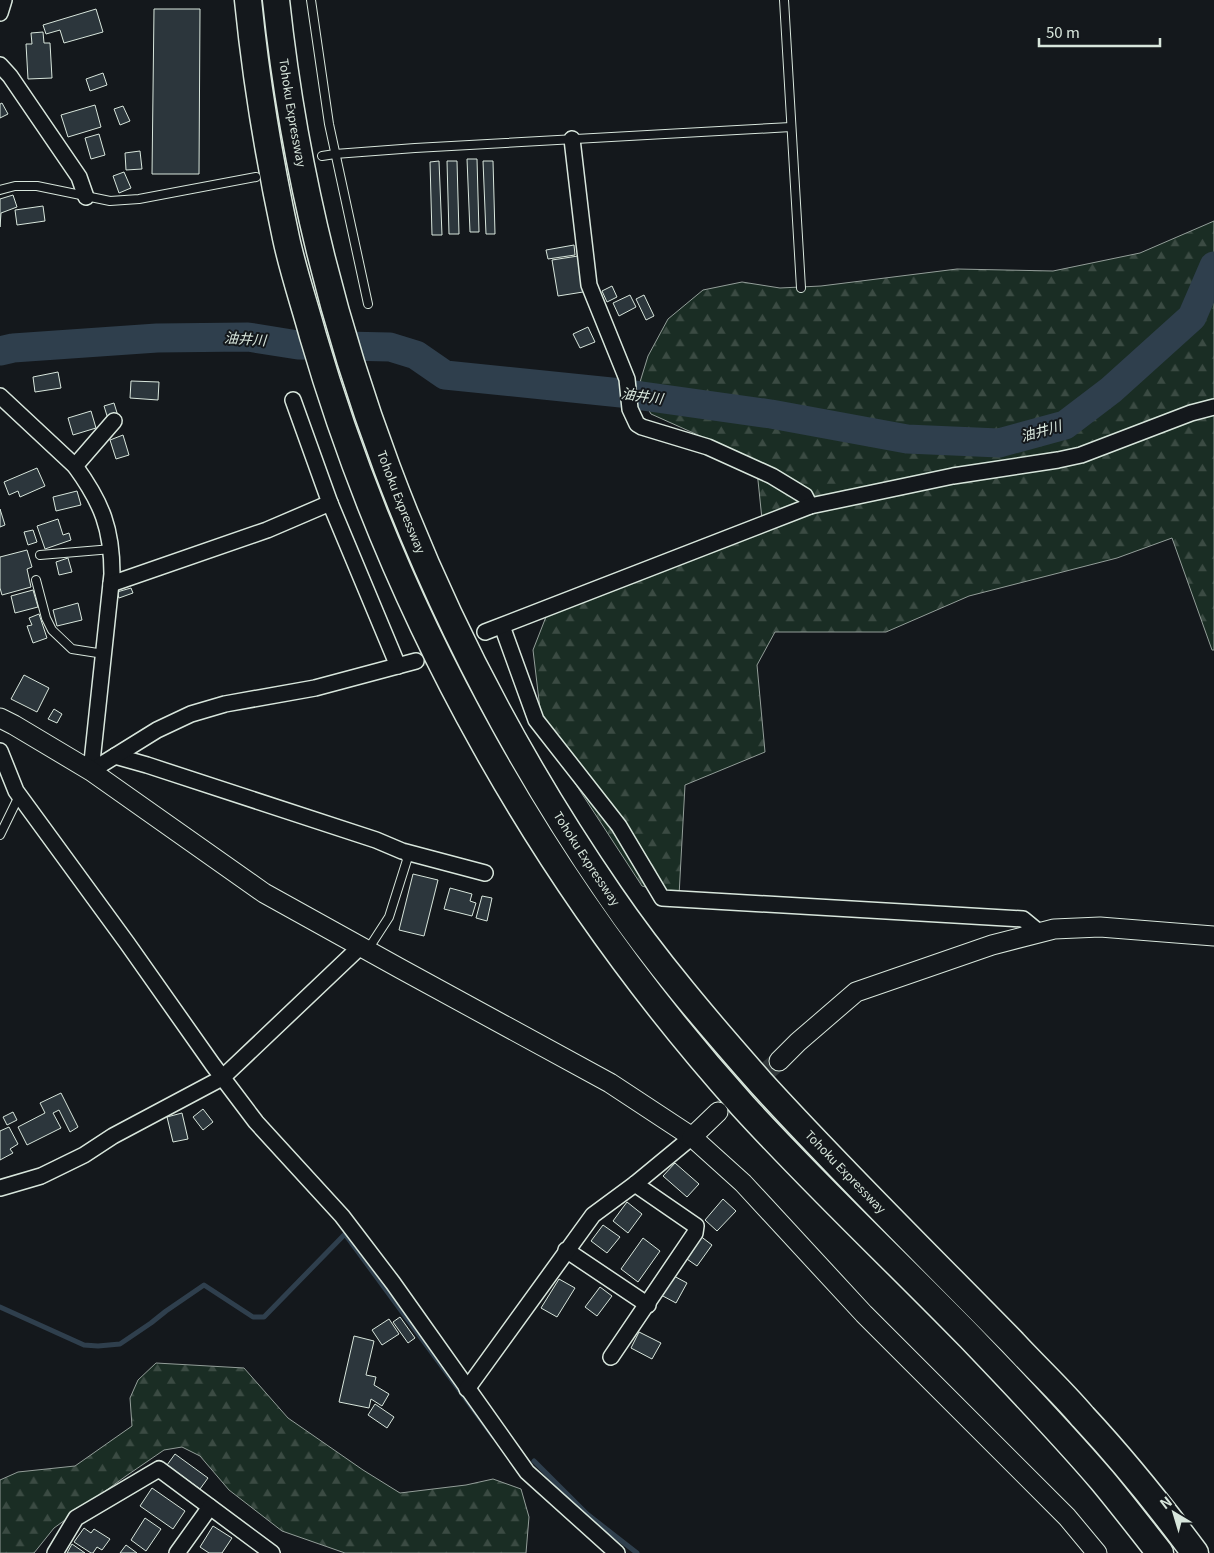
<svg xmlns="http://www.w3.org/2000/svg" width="1214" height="1553" viewBox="0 0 1214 1553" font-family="Georgia,'Noto Sans JP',serif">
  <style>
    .forest { fill: url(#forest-firs); stroke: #939e99 }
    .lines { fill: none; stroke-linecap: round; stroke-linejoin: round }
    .stream { stroke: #2f3f4d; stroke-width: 5 }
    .river { stroke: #2f3f4d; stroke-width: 29 }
    .building { fill: #2c363c; stroke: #d8e6dc }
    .minor-tunnel { stroke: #313739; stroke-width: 15; stroke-dasharray: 15 8; stroke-linecap: butt }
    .tertiary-tunnel { stroke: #313739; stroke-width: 19; stroke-dasharray: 19 9; stroke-linecap: butt }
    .service-casing { stroke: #d8e6dc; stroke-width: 10 }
    .minor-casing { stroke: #d8e6dc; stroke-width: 18 }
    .tertiary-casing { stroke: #d8e6dc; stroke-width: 21 }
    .motorway-casing { stroke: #d8e6dc; stroke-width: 29 }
    .service { stroke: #14181c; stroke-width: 8 }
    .minor { stroke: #14181c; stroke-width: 15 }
    .tertiary { stroke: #14181c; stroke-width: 19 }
    .motorway { stroke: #14181c; stroke-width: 26 }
    .labels { text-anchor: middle; stroke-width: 4; stroke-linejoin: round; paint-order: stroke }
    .street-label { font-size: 12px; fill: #d8e6dc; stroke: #14181c }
    .water-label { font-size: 14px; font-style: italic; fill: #d8e6dc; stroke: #14181c }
  </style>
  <defs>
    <pattern id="forest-firs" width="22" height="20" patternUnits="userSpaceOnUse" patternTransform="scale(1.25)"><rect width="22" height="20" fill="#1a2d24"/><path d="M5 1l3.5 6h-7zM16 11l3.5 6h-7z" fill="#3b4b43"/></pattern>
  </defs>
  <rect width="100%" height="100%" fill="#14181c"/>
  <!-- forest -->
  <g class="forest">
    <path d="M1214,221V650H1212L1172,538L1117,558L969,596L886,632H775L757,665L765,752L685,785L679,896L642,886L543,734L533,650L551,604L763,529L756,461L651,414L641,397L640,382L648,356L668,319L703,290L742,282L780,288L821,286L957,269L1053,271L1140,253Z"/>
    <path d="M156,1363L244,1368L288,1418L363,1470L400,1493L466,1485L493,1479L521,1489L529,1517L526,1553H345L282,1531L229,1490L200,1456L182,1447L164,1450L126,1476L54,1528L34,1553H0V1480L18,1472L75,1466L132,1426L130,1398L138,1380Z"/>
  </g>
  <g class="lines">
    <!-- stream -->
    <g class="stream">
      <path d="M0,1307L84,1345L98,1346L120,1344L151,1323L166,1311L204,1285L253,1317H264L345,1234L493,1436"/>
      <path d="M534,1461L587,1514L637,1553"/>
    </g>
    <!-- river -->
    <path class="river" d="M0,351L13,348L157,338L248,337L298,345L390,347L416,355L445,375L621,393L771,414L907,439L999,443L1065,425L1111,390L1192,317L1214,266"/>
  </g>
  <!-- building -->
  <g class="building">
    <path d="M96,9L103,32L64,43L60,30L46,34L43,25Z"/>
    <path d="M154,9H200L199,174H152Z"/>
    <path d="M43,32L44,43H50L52,78L28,79L26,44H32L31,33Z"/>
    <path d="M103,73L107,85L90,91L86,79Z"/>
    <path d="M2,103L8,114L0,118V104Z"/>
    <path d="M95,105L101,127L68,137L61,115Z"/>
    <path d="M123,106L130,121L120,125L114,109Z"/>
    <path d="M99,134L105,155L91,159L85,138Z"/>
    <path d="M140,151L142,169L126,170L125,153Z"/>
    <path d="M467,159H477L479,232H470Z"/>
    <path d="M439,161L442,235H432L430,162Z"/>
    <path d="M447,161H457L459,234H449Z"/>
    <path d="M483,161H493L495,234H486Z"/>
    <path d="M124,172L131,188L119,193L113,176Z"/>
    <path d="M13,195L17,207L1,213L0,227V199Z"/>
    <path d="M43,206L45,221L17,225L15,210Z"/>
    <path d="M574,245L575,255L548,259L546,250Z"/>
    <path d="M578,256L583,292L558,296L552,260Z"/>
    <path d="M612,286L617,297L607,302L602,291Z"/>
    <path d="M630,295L636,307L619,316L613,303Z"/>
    <path d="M644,295L654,316L646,320L636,299Z"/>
    <path d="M588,327L595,342L580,348L573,334Z"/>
    <path d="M58,372L61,388L35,392L33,377Z"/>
    <path d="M131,381L159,382L158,400L130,398Z"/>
    <path d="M114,403L118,416L108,419L104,406Z"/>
    <path d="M91,411L96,428L73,435L68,418Z"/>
    <path d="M123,435L129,455L116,459L110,440Z"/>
    <path d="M37,468L45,486L20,497L18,491L9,495L4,482Z"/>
    <path d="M77,491L81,505L56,511L53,497Z"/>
    <path d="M0,509L5,525L0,527Z"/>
    <path d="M58,519L63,535L69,533L71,540L45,549L37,526Z"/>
    <path d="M33,530L37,542L28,545L24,532Z"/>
    <path d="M27,550L32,567L27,569L31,587L2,595L0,588V557Z"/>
    <path d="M68,558L72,572L59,575L56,562Z"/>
    <path d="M131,588L133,593L119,598L117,592Z"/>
    <path d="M33,590L38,607L15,613L11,596Z"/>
    <path d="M78,603L82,620L57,626L53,610Z"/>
    <path d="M39,614L47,638L33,643L27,626L32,625L29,618Z"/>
    <path d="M24,675L49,688L37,712L11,699Z"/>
    <path d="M54,709L62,714L57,723L48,719Z"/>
    <path d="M413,874L438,880L424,936L399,930Z"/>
    <path d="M450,888L472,894L470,901L476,903L472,916L444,909Z"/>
    <path d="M482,896L492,898L487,921L476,918Z"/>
    <path d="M61,1093L78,1127L70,1132L59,1110L53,1113L61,1128L27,1145L18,1127L45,1113L40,1103Z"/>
    <path d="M203,1109L213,1122L203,1130L193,1117Z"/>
    <path d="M13,1112L17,1120L7,1125L3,1117Z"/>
    <path d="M182,1113L188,1139L173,1142L167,1117Z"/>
    <path d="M9,1127L18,1144L10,1149L13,1153L0,1160V1131Z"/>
    <path d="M675,1163L699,1184L687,1197L663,1176Z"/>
    <path d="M723,1199L736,1211L717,1231L705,1220Z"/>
    <path d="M627,1202L642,1214L628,1233L613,1221Z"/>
    <path d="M603,1225L620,1237L607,1253L591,1241Z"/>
    <path d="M699,1235L712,1245L697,1266L684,1257Z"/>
    <path d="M643,1238L660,1251L638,1282L621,1269Z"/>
    <path d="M672,1275L687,1283L676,1303L661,1295Z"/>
    <path d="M559,1279L575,1288L557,1317L541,1308Z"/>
    <path d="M600,1287L612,1296L597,1316L585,1307Z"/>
    <path d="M400,1317L415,1338L408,1343L393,1322Z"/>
    <path d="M389,1319L399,1334L382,1345L372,1330Z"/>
    <path d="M639,1332L661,1343L652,1359L631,1348Z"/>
    <path d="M354,1336L374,1341L366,1375L376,1377L374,1385L389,1394L382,1406L371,1399L369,1408L339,1402Z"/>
    <path d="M375,1404L394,1417L387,1428L368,1415Z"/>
    <path d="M175,1454L208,1478L200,1489L167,1465Z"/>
    <path d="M152,1488L185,1511L173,1529L140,1506Z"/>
    <path d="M145,1518L161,1529L146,1551L131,1540Z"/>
    <path d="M213,1526L232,1538L222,1553H209L200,1547Z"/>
    <path d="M84,1528L91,1533L94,1529L110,1539L102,1550L97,1547L93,1553H91L74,1542Z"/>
    <path d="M72,1544L85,1553H67Z"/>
    <path d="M126,1545L137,1553H120Z"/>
  </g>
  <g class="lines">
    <!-- minor-tunnel -->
    <path class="minor-tunnel" d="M416,661L485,632"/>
    <!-- tertiary-tunnel -->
    <path class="tertiary-tunnel" d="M718,1112L779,1061"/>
    <defs>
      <g id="service">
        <path d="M311,0L329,124L368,304"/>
        <path d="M784,0L801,288"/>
        <path d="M322,156L335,154L415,148L791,127"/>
        <path d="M0,190L15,186H37L110,201L139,199L256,177"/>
        <path d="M40,555L112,549"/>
        <path d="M36,580L46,618L52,630L72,649L104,654"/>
        <path d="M0,835L19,796"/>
        <path d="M367,951L389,917L407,860L404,853"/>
      </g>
      <g id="minor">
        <path d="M0,13L4,0"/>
        <path d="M0,65L10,76L79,177L86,197"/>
        <path d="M572,139L589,285L627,379L630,409L637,424L642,427L708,447L772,476L805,496L810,506"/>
        <path d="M0,396L75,466C102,503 112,529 112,574L91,771"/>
        <path d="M293,400L330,503L398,666"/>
        <path d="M75,466L114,421"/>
        <path d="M111,584L267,530L330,503"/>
        <path d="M502,626L536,720L619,826L662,898L1023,919L1040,933"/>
        <path d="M485,632L810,506L953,476L1058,460L1081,455L1191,413L1214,407"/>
        <path d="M0,751L16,791L127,943L213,1065L256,1122L342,1216L393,1283L527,1472L617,1553"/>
        <path d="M115,756L147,765L376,840L402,851L485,873"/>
        <path d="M91,771L157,730L191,714L225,704L315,688L416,661"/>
        <path d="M0,1188L41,1176L84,1155L113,1136L222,1078L360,947"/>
        <path d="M566,1250L648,1305"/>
        <path d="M611,1357L695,1233L696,1226L635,1184"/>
        <path d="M467,1389L593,1215L635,1184L692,1137"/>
        <path d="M55,1553L76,1518L159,1469L272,1553"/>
        <path d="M177,1553L210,1507"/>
      </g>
      <g id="tertiary">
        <path d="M0,718L14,725L91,771L264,893L401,969L610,1083L692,1137L743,1183L864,1314L1067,1517L1097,1553"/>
        <path d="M779,1061L798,1042L856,992L992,945L1054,929L1100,927L1214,936"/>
        <path d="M692,1137L718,1112"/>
      </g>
      <g id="motorway">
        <path d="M248,0C256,80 269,159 286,238C293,271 304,303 313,336C396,621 545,885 743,1106C816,1186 895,1260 970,1337C1015,1384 1060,1431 1102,1480C1122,1504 1141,1529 1160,1553"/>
        <path id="s1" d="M276,0C310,321 427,629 610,895C655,961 708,1023 761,1083C842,1172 929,1257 1013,1343C1036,1368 1061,1391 1083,1417C1123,1460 1160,1506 1195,1553"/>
      </g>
    </defs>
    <!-- service casing -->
    <use href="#service" class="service-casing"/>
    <!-- minor casing -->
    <use href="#minor" class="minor-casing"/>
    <!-- tertiary casing -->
    <use href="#tertiary" class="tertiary-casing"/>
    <!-- motorway casing -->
    <use href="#motorway" class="motorway-casing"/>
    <!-- service -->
    <use href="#service" class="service"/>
    <!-- minor -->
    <use href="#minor" class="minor"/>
    <!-- tertiary -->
    <use href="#tertiary" class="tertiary"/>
    <!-- motorway -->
    <use href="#motorway" class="motorway"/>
  </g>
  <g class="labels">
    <!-- street labels -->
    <g class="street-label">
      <text dy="4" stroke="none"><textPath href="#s1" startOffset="114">Tohoku Expressway</textPath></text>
      <text dy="4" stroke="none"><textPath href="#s1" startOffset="519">Tohoku Expressway</textPath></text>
      <text dy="4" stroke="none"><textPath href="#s1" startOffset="922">Tohoku Expressway</textPath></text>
      <text dy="4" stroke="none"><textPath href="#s1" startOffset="1329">Tohoku Expressway</textPath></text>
    </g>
    <!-- water labels -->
    <g class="water-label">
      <text transform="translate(245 339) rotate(4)" y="5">油井川</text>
      <text transform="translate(642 396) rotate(8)" y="5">油井川</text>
      <text transform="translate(1041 431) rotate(-16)" y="5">油井川</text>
    </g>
  </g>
  <!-- north arrow -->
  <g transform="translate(1174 1513) rotate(322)" stroke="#14181c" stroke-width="4" paint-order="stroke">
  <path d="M0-4L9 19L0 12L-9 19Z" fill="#d8e6dc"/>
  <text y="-8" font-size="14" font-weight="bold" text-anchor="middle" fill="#d8e6dc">N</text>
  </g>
  <!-- scale -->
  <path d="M1039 38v8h121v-8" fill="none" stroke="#d8e6dc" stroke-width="2.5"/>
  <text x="1046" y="38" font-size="15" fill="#d8e6dc" stroke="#14181c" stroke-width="4" paint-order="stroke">50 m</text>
</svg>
